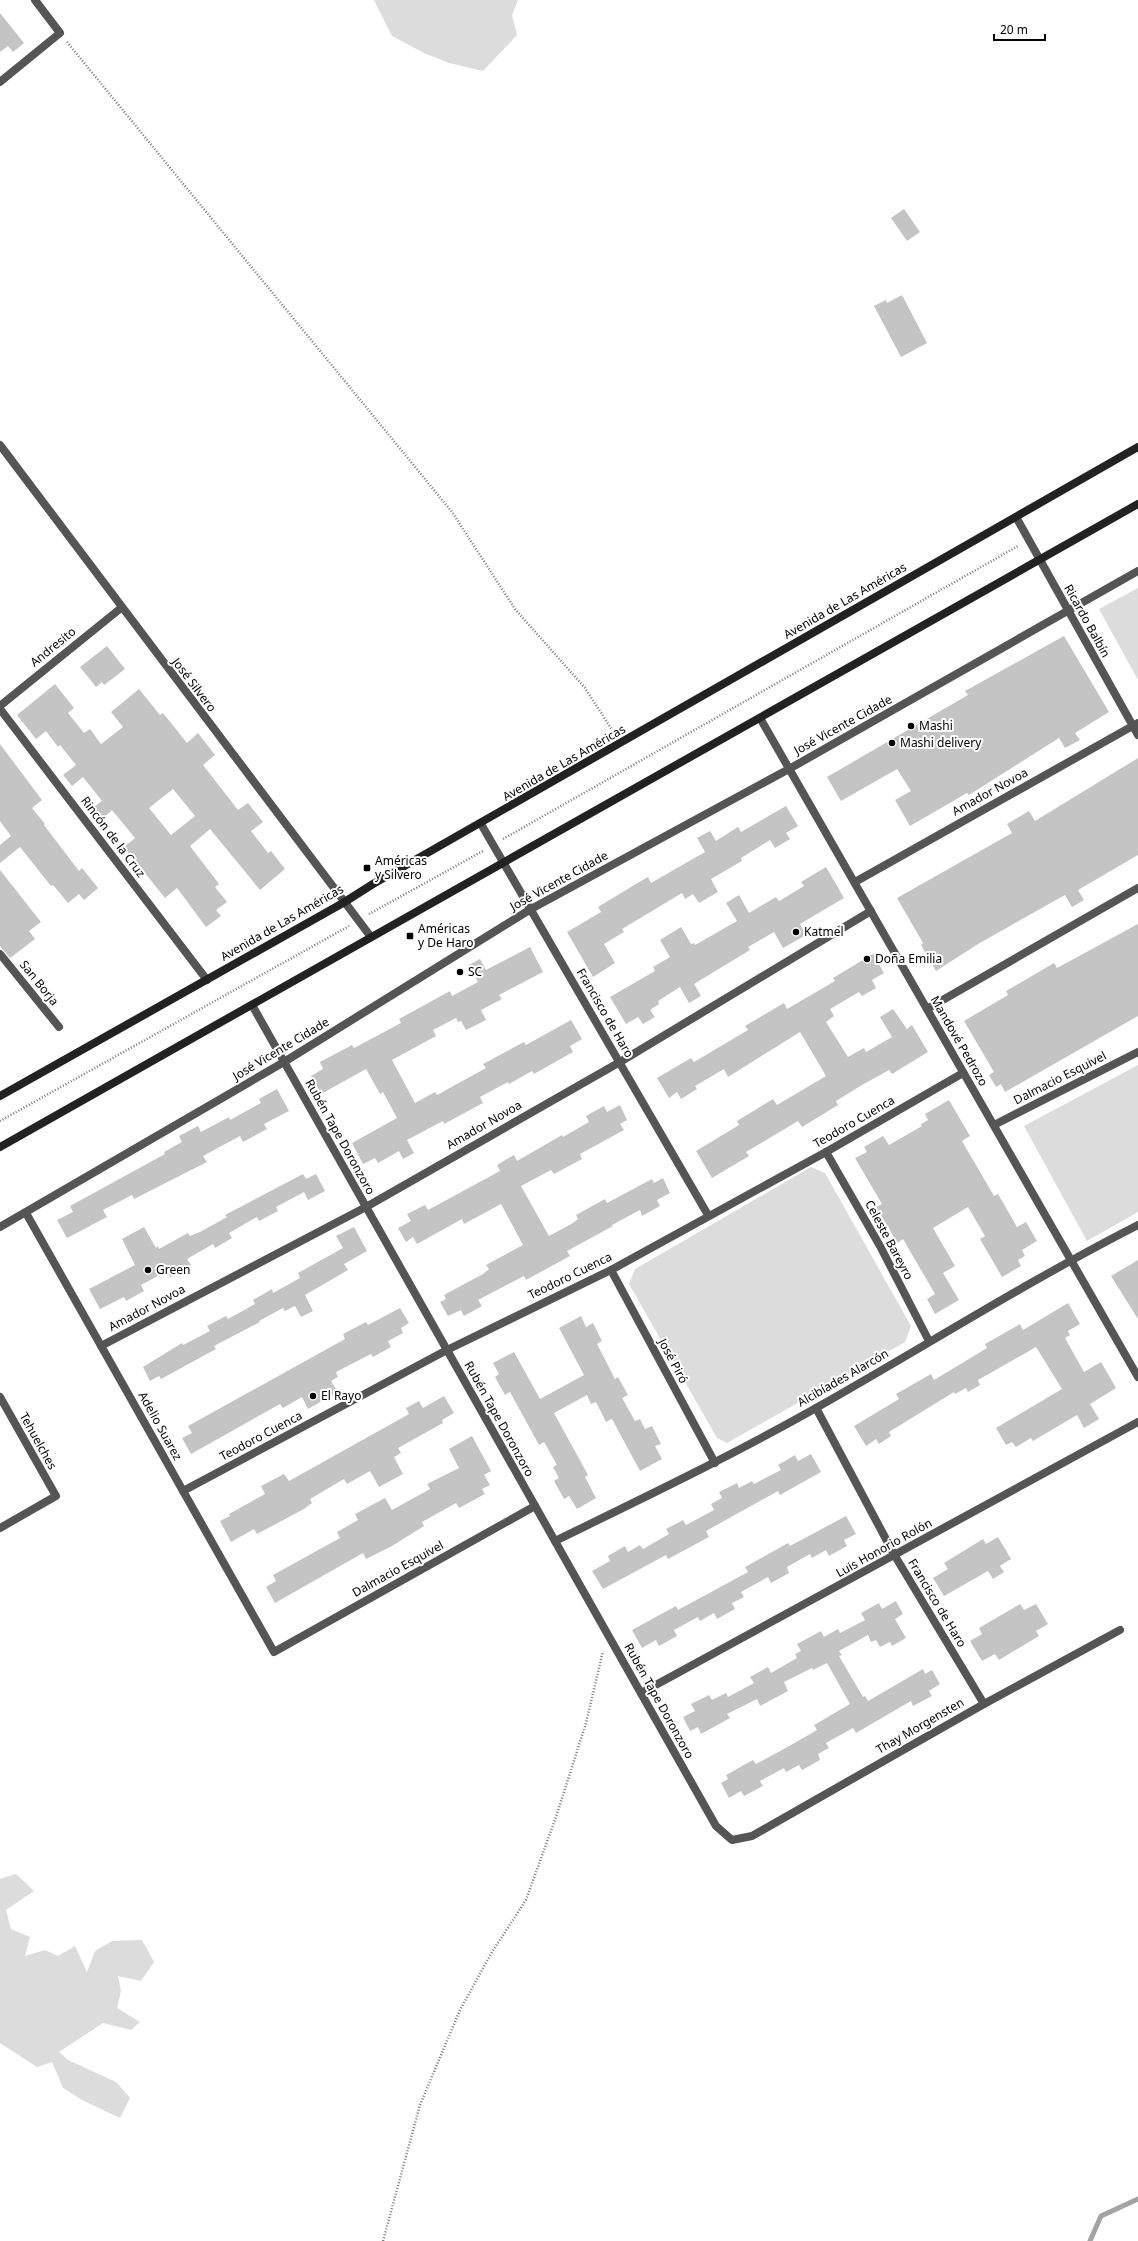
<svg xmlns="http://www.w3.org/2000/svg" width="1138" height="2241" viewBox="0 0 1138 2241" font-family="'Noto Sans',sans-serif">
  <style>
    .green { fill: #dcdcdc }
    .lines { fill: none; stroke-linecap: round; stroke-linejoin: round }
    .stream { stroke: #a3a3a3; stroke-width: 5 }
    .building { fill: #c4c4c4; fill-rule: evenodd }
    .path { stroke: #777; stroke-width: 2.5; stroke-dasharray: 1 2; stroke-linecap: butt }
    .street { stroke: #555; stroke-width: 8 }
    .secondary { stroke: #222; stroke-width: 8 }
    .poi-dot { fill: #000; stroke: #fff; stroke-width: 1.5 }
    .labels { text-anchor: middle; stroke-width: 4; stroke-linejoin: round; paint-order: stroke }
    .street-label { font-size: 12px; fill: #000; stroke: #fff }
    .poi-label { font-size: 12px; fill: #000; stroke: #fff; text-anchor: start }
  </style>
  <rect width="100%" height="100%" fill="#fff"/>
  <!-- green -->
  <g class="green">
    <path d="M374,0H518L512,15L517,35L483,71L449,63L426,54L392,36Z"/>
    <path d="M1138,588V680L1099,609Z"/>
    <path d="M1138,1065V1212L1087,1241L1024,1126Z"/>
    <path d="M811,1167L825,1173L911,1326L905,1342L727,1443L717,1438L629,1284L635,1269Z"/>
    <path d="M16,1874L34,1891L6,1910L11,1929L30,1937L25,1956L45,1950L58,1956L75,1946L87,1972L95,1951L112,1941L142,1940L154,1962L141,1981L118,1976L121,1991L117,2008L140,2022L131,2030L103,2023L59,2052L68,2060L116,2082L130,2098L120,2118L82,2100L63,2088L52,2062L37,2067L0,2043V1879Z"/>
  </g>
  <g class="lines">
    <!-- stream -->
    <path class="stream" d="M1090,2241L1101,2216L1138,2199"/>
  </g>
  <!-- building -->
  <g class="building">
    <path d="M0,13L24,43L13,52L8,46L0,52Z"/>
    <path d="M904,209L920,232L907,241L891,218Z"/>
    <path d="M902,295L927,343L901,357L874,306L886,300L887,303Z"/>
    <path d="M1064,636L1109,712L1075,733L1080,740L1065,748L1059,738L969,795L967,793L910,826L895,800L911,791L897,769L841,801L827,777L968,695L965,691Z"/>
    <path d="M107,646L125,669L104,685L102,682L96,687L80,667Z"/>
    <path d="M55,684L74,708L68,713L84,733L90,729L101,744L123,727L111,712L139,689L160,715L163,713L187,743L198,733L215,755L203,765L238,810L248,803L263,822L251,831L268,853L271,851L285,869L260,890L210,829L190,846L219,884L215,887L227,902L216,910L221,916L206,927L177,888L165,898L124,847L135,838L112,810L100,821L91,809L102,801L83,777L72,786L63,775L76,765L60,745L58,747L46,731L36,739L17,715ZM173,789L195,816L171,835L149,808Z"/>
    <path d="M0,744L42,800L32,808L45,824L44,825L79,871L82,868L98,888L84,900L79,894L68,903L53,885L51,886L20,847L0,863V845L11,836L0,821Z"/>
    <path d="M1138,758V855L1078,890L1084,900L1072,907L1065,895L978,944L936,971L921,945L923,943L897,898L1012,833L1007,824L1029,811L1035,821Z"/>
    <path d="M786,806L798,826L786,833L790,839L775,848L770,840L741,858L742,861L711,879L718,892L699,903L693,894L685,899L682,893L622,929L624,932L604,944L615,963L593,977L567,932L601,912L598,907L636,884L648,877L651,883L705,852L697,838L710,831L716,841L738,827L741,832Z"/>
    <path d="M826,867L844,898L800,924L806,935L783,948L774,932L748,947L750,950L694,984L701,996L689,1003L680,987L658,1001L659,1004L650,1010L655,1017L643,1024L638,1017L626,1024L610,997L655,971L653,967L670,957L660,940L681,927L691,944L694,943L695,945L737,921L726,903L739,895L749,913L776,897L779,901L804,886L801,882Z"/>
    <path d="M0,870L41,922L29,931L35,939L10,958L0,946Z"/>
    <path d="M1138,924V1016L1005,1092L1001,1084L996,1087L989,1075L994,1072L964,1021L1008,995L1006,991L1054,963L1057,968Z"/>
    <path d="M530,947L543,972L499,995L502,999L481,1010L486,1020L466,1030L461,1021L458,1022L456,1018L433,1030L436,1036L392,1060L415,1103L435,1092L437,1095L486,1068L483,1064L524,1042L526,1045L571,1020L582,1039L570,1046L573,1052L534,1074L532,1071L509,1084L508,1082L480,1097L483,1103L444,1124L443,1121L407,1140L414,1153L403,1159L399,1151L378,1163L375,1158L363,1164L352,1143L397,1118L383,1092L380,1094L366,1069L321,1094L311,1076L323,1069L320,1062L352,1045L354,1048L401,1023L399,1019L450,991L452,996L478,982L469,965L480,959L486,970Z"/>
    <path d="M873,954L884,973L872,980L876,988L862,996L859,992L830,1009L834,1016L826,1022L848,1057L864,1048L866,1052L892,1037L880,1017L893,1009L907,1029L912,1025L928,1052L892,1074L889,1070L862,1085L836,1101L838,1105L802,1127L798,1121L746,1152L749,1156L712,1178L696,1151L739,1125L737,1121L773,1099L777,1105L826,1076L800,1032L728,1077L724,1069L695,1086L697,1089L681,1099L677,1092L669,1098L657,1078L691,1058L694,1062L748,1030L745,1026L784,1003L787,1009L835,981L833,978Z"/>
    <path d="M277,1089L289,1111L264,1124L267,1129L243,1142L240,1136L203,1156L207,1162L134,1199L132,1195L103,1210L107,1217L67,1238L57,1220L73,1212L70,1206L165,1154L164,1152L182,1142L179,1136L198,1126L201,1132L229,1117L230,1120L261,1103L259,1099Z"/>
    <path d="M949,1100L970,1136L962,1141L994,1196L998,1194L1017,1227L1026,1222L1037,1241L1022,1250L1025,1256L1018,1260L1021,1266L1002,1277L980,1239L985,1236L968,1207L933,1228L955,1266L943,1273L959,1300L935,1314L927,1299L935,1294L903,1239L897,1243L890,1230L876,1207L882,1204L855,1158L867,1152L864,1147L883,1136L889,1145L922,1126L921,1124L928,1120L925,1114Z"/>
    <path d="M620,1105L627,1120L620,1124L624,1130L580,1154L582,1159L554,1174L551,1170L521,1186L549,1236L573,1223L578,1219L576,1215L605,1199L607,1203L652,1179L654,1183L663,1178L670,1193L657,1200L660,1206L642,1216L640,1210L612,1225L613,1226L567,1251L570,1256L526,1280L524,1276L478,1300L482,1306L464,1316L461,1310L448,1316L440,1302L446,1299L444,1295L483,1274L489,1269L486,1265L523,1245L501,1204L464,1224L462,1219L417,1244L413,1237L406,1242L398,1228L411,1221L407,1214L425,1205L428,1210L500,1171L497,1165L514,1155L517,1161L562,1135L563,1137L589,1122L586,1116L604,1106L607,1112Z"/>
    <path d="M303,1174L306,1179L316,1174L325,1191L308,1200L304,1192L276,1207L278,1211L259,1221L257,1217L229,1233L232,1238L215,1248L213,1244L187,1259L191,1265L170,1277L167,1271L141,1285L144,1291L126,1301L124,1297L100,1309L89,1289L135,1265L122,1239L144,1227L156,1248L158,1246L159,1249L188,1233L190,1236L200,1232L227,1217L225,1215Z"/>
    <path d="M354,1227L367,1251L344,1264L348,1270L305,1295L313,1311L301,1317L295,1306L285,1311L283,1308L259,1321L260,1322L214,1346L216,1349L161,1379L159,1376L150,1381L143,1367L182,1343L183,1345L210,1331L207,1326L226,1316L228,1319L255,1304L253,1300L272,1289L273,1293L300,1278L298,1273L343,1248L336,1236Z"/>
    <path d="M1138,1260V1319L1111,1276Z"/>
    <path d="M1068,1303L1080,1324L1068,1331L1070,1335L1065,1338L1084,1372L1101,1362L1116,1388L1090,1404L1099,1419L1084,1428L1077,1415L1033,1441L1031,1438L1016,1447L1012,1442L1006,1445L996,1428L1062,1389L1036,1347L978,1380L980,1385L968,1392L966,1388L955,1394L954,1392L889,1432L891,1436L879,1444L876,1439L866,1446L854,1426L899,1399L896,1394L931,1374L934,1380L987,1348L985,1344L1020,1324L1023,1330Z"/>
    <path d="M400,1308L409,1323L401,1328L403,1333L388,1341L391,1347L373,1357L371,1354L336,1372L338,1377L331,1381L338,1392L308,1409L302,1397L283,1408L280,1404L191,1454L182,1438L192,1433L188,1426L345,1339L343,1334L366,1322L368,1325Z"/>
    <path d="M581,1316L586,1327L593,1323L602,1341L597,1344L615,1379L618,1377L628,1395L622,1398L635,1421L640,1419L645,1429L652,1426L661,1444L655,1446L662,1459L640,1471L612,1419L606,1422L596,1402L591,1404L587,1395L554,1413L588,1475L585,1477L596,1498L577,1509L569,1496L564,1499L554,1481L559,1478L553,1467L557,1465L544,1442L539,1445L510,1392L505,1395L495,1377L499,1374L493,1363L514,1352L540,1399L584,1375L559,1328Z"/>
    <path d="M444,1396L454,1413L442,1420L443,1423L398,1448L401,1453L394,1457L403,1474L379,1487L370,1471L347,1484L344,1479L310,1499L312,1503L304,1509L257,1534L254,1529L231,1542L220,1521L230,1516L229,1514L265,1494L261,1486L284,1474L289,1481L409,1414L406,1408L419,1401L423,1408Z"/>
    <path d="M472,1436L491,1471L484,1475L490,1485L482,1489L485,1494L459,1508L456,1503L422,1522L424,1526L392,1546L366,1559L363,1553L275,1603L266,1587L276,1581L273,1575L340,1538L337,1532L358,1520L355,1514L385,1498L392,1510L430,1489L427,1484L459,1468L449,1449Z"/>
    <path d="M811,1454L821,1472L780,1495L778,1491L706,1531L709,1537L668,1559L666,1555L603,1589L592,1571L610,1561L608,1556L625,1546L628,1552L640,1545L643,1549L669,1534L666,1529L683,1520L686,1525L714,1510L711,1504L722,1498L719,1492L737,1483L739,1488L752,1481L754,1484L781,1470L778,1465L795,1455L798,1461Z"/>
    <path d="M846,1516L856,1534L844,1540L847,1546L829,1556L826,1550L812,1558L810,1554L787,1567L789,1573L771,1583L768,1577L741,1592L744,1597L732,1603L735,1609L717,1619L714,1613L700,1621L698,1617L674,1630L677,1636L659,1646L656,1640L642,1648L632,1630L676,1606L678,1610L748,1572L745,1567L788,1543L790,1546Z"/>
    <path d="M998,1537L1011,1559L1000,1566L1004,1572L993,1579L988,1571L944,1596L933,1578L948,1569L944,1563L983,1539L986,1544Z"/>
    <path d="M896,1601L903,1614L895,1619L906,1638L892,1646L890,1642L880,1647L876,1640L871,1642L868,1635L839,1651L842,1655L839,1656L863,1697L865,1696L868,1701L923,1669L925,1674L932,1670L940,1684L929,1691L932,1696L913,1706L911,1701L856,1733L853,1728L826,1743L829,1748L818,1754L820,1760L802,1770L799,1765L786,1772L784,1768L760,1781L763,1786L744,1796L741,1791L729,1798L721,1783L728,1779L726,1775L753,1760L756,1764L784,1749L817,1730L814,1725L850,1704L827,1663L813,1670L812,1668L784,1682L788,1691L760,1706L757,1699L727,1714L730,1718L701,1734L698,1727L690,1731L683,1717L695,1711L691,1704L709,1695L712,1700L726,1693L728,1697L754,1683L750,1677L768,1667L771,1673L797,1658L795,1654L801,1651L797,1644L821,1631L824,1637L838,1629L840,1633L865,1620L861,1613L879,1603L882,1609Z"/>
    <path d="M1020,1604L1024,1610L1036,1604L1048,1624L1036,1631L1039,1636L999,1660L995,1654L982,1661L970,1641L982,1634L979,1628Z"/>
  </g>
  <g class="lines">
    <!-- path -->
    <g class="path">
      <path d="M67,42L452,512L515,609L585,688L614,733"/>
      <path d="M503,839L1018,546"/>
      <path d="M369,914L483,851"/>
      <path d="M0,1121L349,926"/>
      <path d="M383,2241L420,2105L460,2010L492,1952L526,1900L557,1814L586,1723L603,1651"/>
    </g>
    <!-- street -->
    <g class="street">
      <path d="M0,82L60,33L35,0"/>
      <path d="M0,445L371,937"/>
      <path d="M1016,517L1138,735"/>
      <path d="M0,706L121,608"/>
      <path d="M0,709L207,980"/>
      <path d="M760,718L1138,1377"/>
      <path d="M481,824L708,1215"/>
      <path d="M855,882L1138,723"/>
      <path d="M0,954L59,1027"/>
      <path d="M252,1005L716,1826L732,1840L752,1836L984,1704L1120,1630"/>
      <path d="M927,1009L1138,888"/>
      <path d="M994,1125L1138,1052"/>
      <path d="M826,1152L880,1246L929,1341"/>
      <path d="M26,1213L274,1652L535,1506"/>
      <path d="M0,1227L284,1062L531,909L789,769L1138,571"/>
      <path d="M611,1270L715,1463"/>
      <path d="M101,1346L366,1207L620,1062L871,911"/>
      <path d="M0,1397L56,1496L0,1528"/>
      <path d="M816,1408L895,1556L984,1704"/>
      <path d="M183,1491L447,1350L611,1270L826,1152L963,1073"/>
      <path d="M555,1541C643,1498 731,1456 816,1408C924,1347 1028,1281 1138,1225"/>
      <path d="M641,1693L1138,1422"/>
    </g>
    <!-- secondary -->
    <g class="secondary">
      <path d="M0,1096L343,903L373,884L1138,447"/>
      <path d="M0,1147L1138,504"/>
    </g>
  </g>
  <!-- markers -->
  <g class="poi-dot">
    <circle cx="911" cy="726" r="4"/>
    <circle cx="892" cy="743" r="4"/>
    <rect x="363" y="864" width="8" height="8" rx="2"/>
    <circle cx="796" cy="932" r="4"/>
    <rect x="406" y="932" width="8" height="8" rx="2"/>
    <circle cx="867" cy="959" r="4"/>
    <circle cx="460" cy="972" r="4"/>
    <circle cx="148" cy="1270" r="4"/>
    <circle cx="313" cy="1396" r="4"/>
  </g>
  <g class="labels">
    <!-- street labels -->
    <g class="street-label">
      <text transform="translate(845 601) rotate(-30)" y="4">Avenida de Las Américas</text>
      <text transform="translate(1087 621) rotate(61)" y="4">Ricardo Balbín</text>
      <text transform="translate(53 647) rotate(-39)" y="4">Andresito</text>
      <text transform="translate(194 685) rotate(53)" y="4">José Silvero</text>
      <text transform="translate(843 725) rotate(-29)" y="4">José Vicente Cidade</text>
      <text transform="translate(564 763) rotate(-30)" y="4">Avenida de Las Américas</text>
      <text transform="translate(990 792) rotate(-29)" y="4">Amador Novoa</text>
      <text transform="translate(113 837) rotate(53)" y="4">Rincón de la Cruz</text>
      <text transform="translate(559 881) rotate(-29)" y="4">José Vicente Cidade</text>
      <text transform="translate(282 923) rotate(-30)" y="4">Avenida de Las Américas</text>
      <text transform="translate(39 983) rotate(51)" y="4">San Borja</text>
      <text transform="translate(605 1013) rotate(60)" y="4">Francisco de Haro</text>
      <text transform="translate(959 1041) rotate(60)" y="4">Mandové Pedrozo</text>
      <text transform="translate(281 1049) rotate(-31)" y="4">José Vicente Cidade</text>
      <text transform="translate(1060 1078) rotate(-27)" y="4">Dalmacio Esquivel</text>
      <text transform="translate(854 1122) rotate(-30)" y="4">Teodoro Cuenca</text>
      <text transform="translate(484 1125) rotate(-30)" y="4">Amador Novoa</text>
      <text transform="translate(340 1137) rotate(61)" y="4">Rubén Tape Doronzoro</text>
      <text transform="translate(889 1240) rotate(62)" y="4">Celeste Bareyro</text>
      <text transform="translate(570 1276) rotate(-26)" y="4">Teodoro Cuenca</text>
      <text transform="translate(147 1308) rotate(-28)" y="4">Amador Novoa</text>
      <text transform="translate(673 1361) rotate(62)" y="4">José Piró</text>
      <text transform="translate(843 1378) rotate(-30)" y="4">Alcibíades Alarcón</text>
      <text transform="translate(499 1419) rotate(61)" y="4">Rubén Tape Doronzoro</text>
      <text transform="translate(160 1426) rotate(61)" y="4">Adelio Suarez</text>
      <text transform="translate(261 1436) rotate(-28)" y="4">Teodoro Cuenca</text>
      <text transform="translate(38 1441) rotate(61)" y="4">Tehuelches</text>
      <text transform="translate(884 1548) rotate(-29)" y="4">Luis Honorio Rolón</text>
      <text transform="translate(398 1569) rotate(-29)" y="4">Dalmacio Esquivel</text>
      <text transform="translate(937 1603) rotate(59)" y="4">Francisco de Haro</text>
      <text transform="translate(659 1701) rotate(61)" y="4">Rubén Tape Doronzoro</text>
      <text transform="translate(920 1726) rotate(-30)" y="4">Thay Morgensten</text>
    </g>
    <!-- poi labels -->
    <g class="poi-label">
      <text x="919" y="730">Mashi</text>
      <text x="900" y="747">Mashi delivery</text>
      <text x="375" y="865">Américas<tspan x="375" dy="14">y Silvero</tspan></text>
      <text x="418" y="933">Américas<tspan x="418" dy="14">y De Haro</tspan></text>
      <text x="804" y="936">Katmel</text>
      <text x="875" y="963">Doña Emilia</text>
      <text x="468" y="976">SC</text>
      <text x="156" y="1274">Green</text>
      <text x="321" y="1400">El Rayo</text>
    </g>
  </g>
  <!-- scale -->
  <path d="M994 34v6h51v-6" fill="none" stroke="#000000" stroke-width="2"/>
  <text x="1000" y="34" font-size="12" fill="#000000" stroke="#ffffff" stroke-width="3" paint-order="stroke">20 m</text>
</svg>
